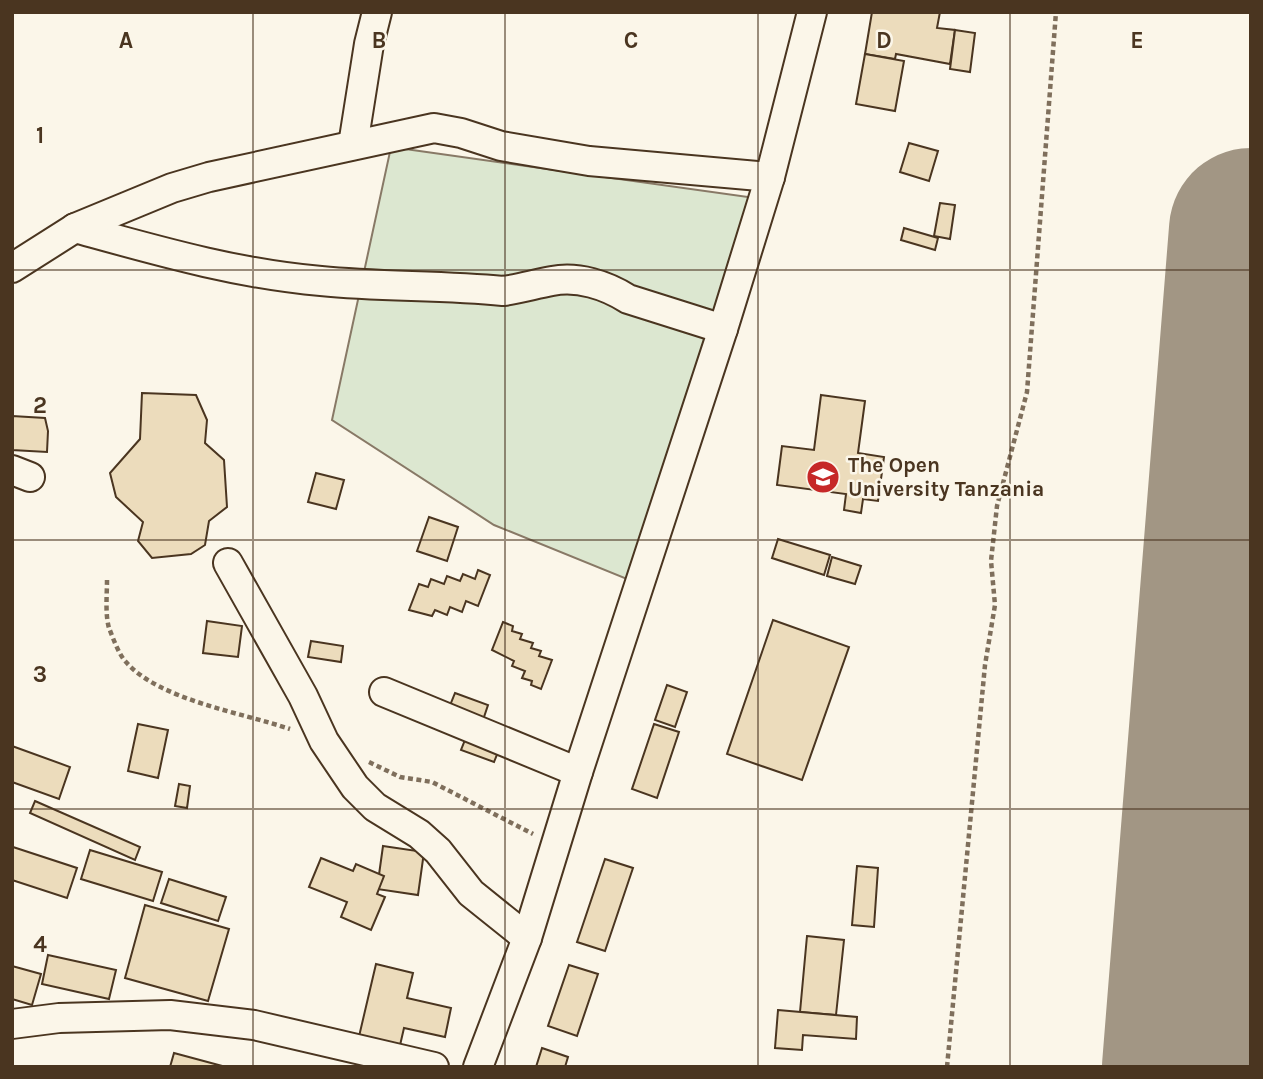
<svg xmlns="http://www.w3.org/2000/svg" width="1263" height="1079" viewBox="0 0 1263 1079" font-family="Karla,sans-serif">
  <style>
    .green { fill: #dce7d0; stroke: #887966; stroke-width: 2 }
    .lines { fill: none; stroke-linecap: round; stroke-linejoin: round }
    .runway { stroke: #a29684; stroke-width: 164 }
    .building { fill: #ecdcbc; stroke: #4a3520; stroke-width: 2 }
    .minor-casing { stroke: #4a3520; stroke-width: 32 }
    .path { stroke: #7f6f5c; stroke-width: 4.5; stroke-dasharray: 5 3.5; stroke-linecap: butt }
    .minor { stroke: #fbf6e9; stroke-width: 28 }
    .grid { fill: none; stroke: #4a3520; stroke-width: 2; stroke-opacity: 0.55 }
    .labels { text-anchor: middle; stroke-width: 5; stroke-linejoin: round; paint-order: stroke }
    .poi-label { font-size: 21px; font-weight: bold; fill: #4a3520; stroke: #fbf6e9; text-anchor: start }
    .grid-label { font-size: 23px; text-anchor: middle; font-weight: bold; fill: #4a3520; stroke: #fbf6e9; stroke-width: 5; stroke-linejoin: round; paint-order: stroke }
  </style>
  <rect width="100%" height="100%" fill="#fbf6e9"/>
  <!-- green -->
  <path class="green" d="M391,147L769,200L649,588L494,525L332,420Z"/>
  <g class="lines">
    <!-- runway -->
    <path class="runway" d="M1184,1067L1251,230"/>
  </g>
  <!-- building -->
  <g class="building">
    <path d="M872,12H940L937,28L955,30L950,64L896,54L895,59L865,54Z"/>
    <path d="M955,30L975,33L970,72L950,69Z"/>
    <path d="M865,54L904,61L895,111L856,104Z"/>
    <path d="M909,143L938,151L929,181L900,172Z"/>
    <path d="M940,203L955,205L950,239L934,236Z"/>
    <path d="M904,228L938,238L935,250L901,240Z"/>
    <path d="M142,393L196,395L207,420L205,443L224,460L227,507L209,521L205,545L191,554L152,558L138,541L143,522L116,497L110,473L140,439Z"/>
    <path d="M821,395L865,401L858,453L884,457L878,501L863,499L861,513L844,510L846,494L777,485L782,446L814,450Z"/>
    <path d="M12,416L45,418L48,431L47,452L12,450Z"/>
    <path d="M316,473L344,480L336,509L308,502Z"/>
    <path d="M429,517L458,527L447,561L417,551Z"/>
    <path d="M778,539L830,555L824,575L772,558Z"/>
    <path d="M832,557L861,566L855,584L827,576Z"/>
    <path d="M478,570L490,575L478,606L466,601L462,612L450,607L447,615L435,610L432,616L409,610L419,584L428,587L431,579L444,584L447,576L460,581L463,574L475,579Z"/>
    <path d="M773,620L849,647L802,780L727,754Z"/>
    <path d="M207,621L242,626L238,657L203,653Z"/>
    <path d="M503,622L513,626L512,631L522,634L520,639L533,643L531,648L541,651L539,656L552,660L541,689L531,685L532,681L522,678L525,671L512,666L514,661L492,650Z"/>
    <path d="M311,641L343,646L341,662L308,657Z"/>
    <path d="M667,685L687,692L675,727L655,720Z"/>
    <path d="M455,693L488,705L483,720L449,708Z"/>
    <path d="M138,724L168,730L158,778L128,771Z"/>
    <path d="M654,724L679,732L657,798L632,789Z"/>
    <path d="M467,735L500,747L494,762L461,750Z"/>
    <path d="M12,746L70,767L59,799L12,782Z"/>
    <path d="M179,784L190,786L187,808L175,806Z"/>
    <path d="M35,801L140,847L135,860L30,813Z"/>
    <path d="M383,846L424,852L418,895L377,889Z"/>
    <path d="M13,847L77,868L67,898L12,880Z"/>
    <path d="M90,850L162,872L153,901L81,879Z"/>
    <path d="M321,858L353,871L356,864L384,876L377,894L385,897L371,930L341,917L347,902L309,887Z"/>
    <path d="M605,859L633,868L605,951L577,942Z"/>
    <path d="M857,866L878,868L874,927L852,925Z"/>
    <path d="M169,879L226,897L218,921L161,903Z"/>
    <path d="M145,905L229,929L208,1001L125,978Z"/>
    <path d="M807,936L844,940L836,1015L800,1012Z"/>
    <path d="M48,955L116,970L109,999L42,984Z"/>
    <path d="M376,964L413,973L407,998L451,1008L445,1037L404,1028L398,1054L357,1045Z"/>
    <path d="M569,965L598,974L577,1036L548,1026Z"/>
    <path d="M12,966L41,974L32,1005L12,999Z"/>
    <path d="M778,1010L857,1017L856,1039L803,1035L802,1050L775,1048Z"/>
    <path d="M542,1048L568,1057L565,1067H536Z"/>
    <path d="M174,1053L226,1067H170Z"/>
  </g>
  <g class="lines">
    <defs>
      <g id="minor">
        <path d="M353,145L369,44L377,12"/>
        <path d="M75,228C155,250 237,274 321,281C381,287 442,285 503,291C520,289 535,284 552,281C578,276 606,285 628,299L723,329"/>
        <path d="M12,268L75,228L172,188L209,177L434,128L461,133L501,146L589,161L770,177"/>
        <path d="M12,470L30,477"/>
        <path d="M228,563L303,696L324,741L355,787L375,807L419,834L438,851L471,893L527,938"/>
        <path d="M384,692L578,772"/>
        <path d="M12,1024L59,1018L170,1015L254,1025L434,1067"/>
        <path d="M478,1067L527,938L578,772L723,329L770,177L812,12"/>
      </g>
    </defs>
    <!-- minor casing -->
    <use href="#minor" class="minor-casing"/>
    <!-- path -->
    <g class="path">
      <path d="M107,580C107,595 105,614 109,628C113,638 119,655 126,662C159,700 243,713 290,729"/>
      <path d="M369,762L400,777L432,782L533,834"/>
      <path d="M947,1067L985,665L995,605L991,561L997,506L1027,392L1056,12"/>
    </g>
    <!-- minor -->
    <use href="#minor" class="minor"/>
  </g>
  <!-- grid -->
  <path class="grid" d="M253,12V1067M505,12V1067M758,12V1067M1010,12V1067M12,270H1251M12,540H1251M12,809H1251"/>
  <!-- icons -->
  <defs>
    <symbol id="school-disc" viewBox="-11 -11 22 22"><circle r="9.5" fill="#c62828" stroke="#fbf6e9"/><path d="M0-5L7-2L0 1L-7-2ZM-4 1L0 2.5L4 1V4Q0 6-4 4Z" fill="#fff"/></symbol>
  </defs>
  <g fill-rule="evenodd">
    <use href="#school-disc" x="804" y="458" width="38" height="38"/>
  </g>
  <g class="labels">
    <!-- poi labels -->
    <g class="poi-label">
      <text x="848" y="472">The Open<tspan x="848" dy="24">University Tanzania</tspan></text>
    </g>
  </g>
  <g class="grid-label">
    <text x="126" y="48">A</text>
    <text x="379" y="48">B</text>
    <text x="631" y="48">C</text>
    <text x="884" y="48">D</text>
    <text x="1137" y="48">E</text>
    <text x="40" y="143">1</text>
    <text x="40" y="413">2</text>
    <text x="40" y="682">3</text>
    <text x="40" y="952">4</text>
  </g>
  <!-- border -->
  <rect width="1263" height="1079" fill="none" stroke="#4a3520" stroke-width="28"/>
</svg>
